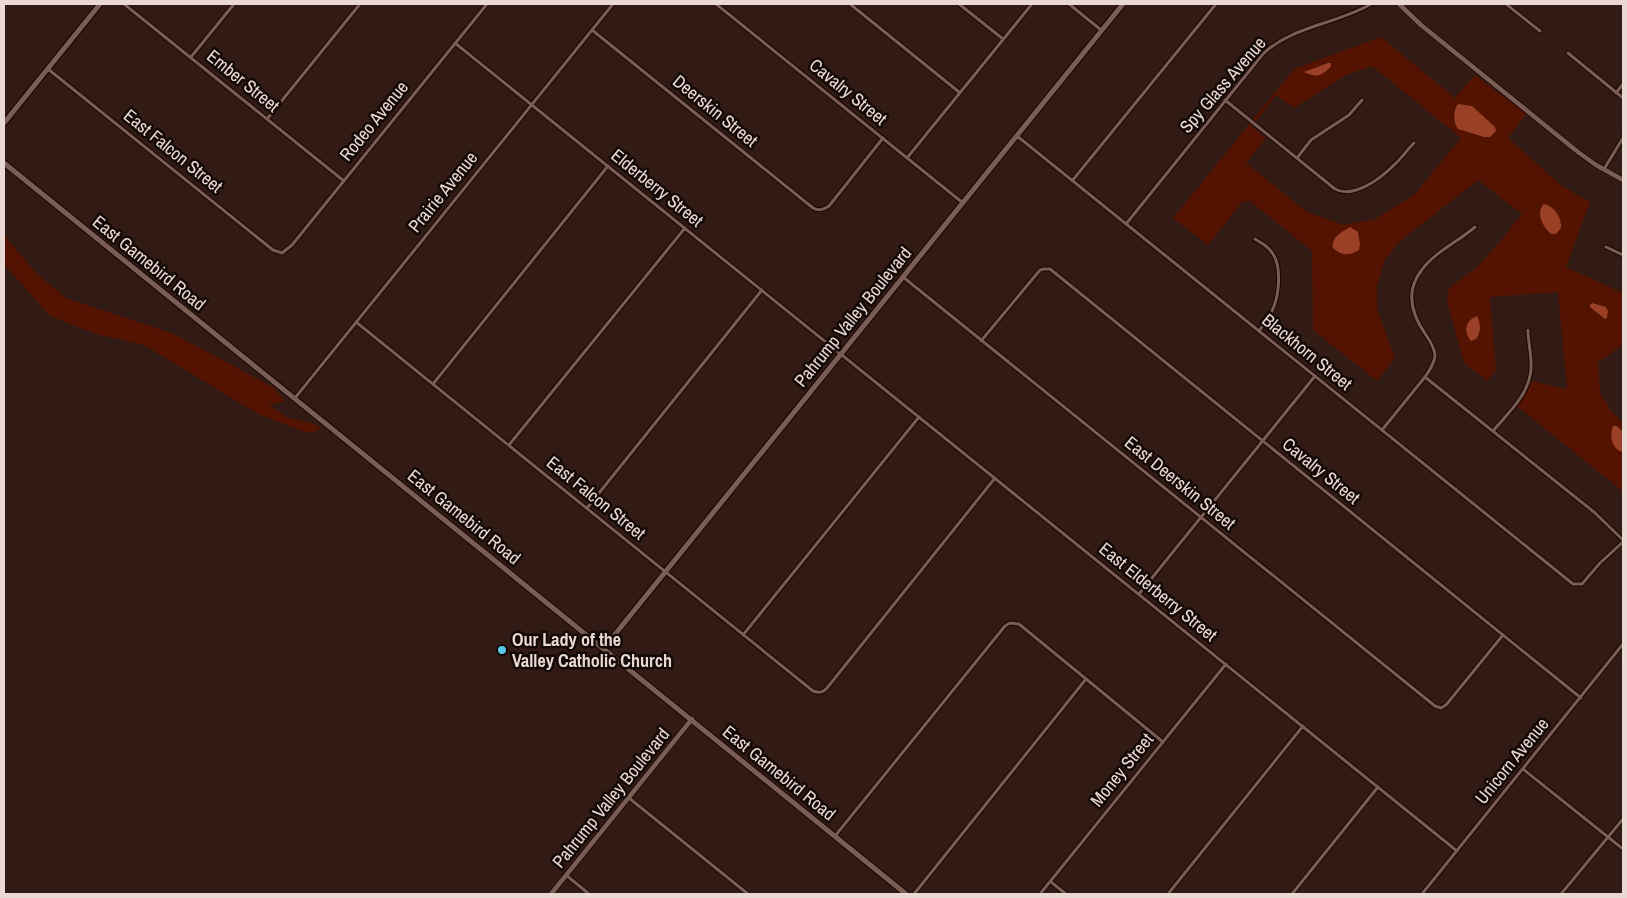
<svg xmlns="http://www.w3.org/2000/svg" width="1627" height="898" viewBox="0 0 1627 898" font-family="'Archivo Narrow',sans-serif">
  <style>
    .green { fill: #531300; fill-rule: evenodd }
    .water { fill: #994027 }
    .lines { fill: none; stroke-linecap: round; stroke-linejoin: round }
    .minor-casing { stroke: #190502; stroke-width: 5 }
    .tertiary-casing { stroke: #190502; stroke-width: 6 }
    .secondary-casing { stroke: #190502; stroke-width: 7 }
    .minor { stroke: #7a5e56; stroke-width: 3 }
    .tertiary { stroke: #7a5e56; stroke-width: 4.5 }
    .secondary { stroke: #7a5e56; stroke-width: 5 }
    .poi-dot { fill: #59c8e4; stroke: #130906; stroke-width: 2 }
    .labels { text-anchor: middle; stroke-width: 5; stroke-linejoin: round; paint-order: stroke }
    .street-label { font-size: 18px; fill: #e9d8d4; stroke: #130906 }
    .poi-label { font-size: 18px; font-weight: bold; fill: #e9d8d4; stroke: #130906; text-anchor: start }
  </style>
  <rect width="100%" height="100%" fill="#321b14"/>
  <!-- green -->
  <g class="green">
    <path d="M1381,37L1455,98L1475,75L1526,114L1508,138L1562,186L1590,202L1566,267L1623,293V345L1598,362L1600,392L1611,411L1623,423V489L1621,490L1517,406L1526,393L1532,381L1567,389L1558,292L1490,297L1496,370L1487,381L1464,363L1447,301L1449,288L1477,267L1498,244L1522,214L1478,180L1399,242L1384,261L1377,287V309L1395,358L1377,381L1313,330L1312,251L1250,201L1242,202L1208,245L1173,218L1294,69ZM1372,66L1461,138L1414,195L1375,219L1343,225L1307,212L1246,163L1266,138L1252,127L1276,95L1294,108L1346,75Z"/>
    <path d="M4,235L37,274L66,298L172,333L273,387L285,401L269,405L286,417L315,424L321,429L308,433L258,414L144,345L96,334L50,316L4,264Z"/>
  </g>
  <!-- water -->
  <g class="water">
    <path d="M1328,63H1331V66C1323,76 1316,78 1304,72Z"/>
    <path d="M1458,104L1472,106L1495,127L1496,131L1490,137H1484L1458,129C1453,122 1453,110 1458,104Z"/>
    <path d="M1544,204C1554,206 1562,218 1561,228L1556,234H1551C1543,227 1535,213 1544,204Z"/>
    <path d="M1350,227L1358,232L1360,244L1359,250C1350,256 1341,256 1333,248C1331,237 1342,232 1350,227Z"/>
    <path d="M1592,303L1606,307L1608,311L1607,318L1605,319L1590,307V305Z"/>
    <path d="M1477,316C1481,323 1481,333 1476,339L1471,341C1463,331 1465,321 1477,316Z"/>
    <path d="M1613,426H1617L1623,432V452C1612,450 1609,436 1613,426Z"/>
  </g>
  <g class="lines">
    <defs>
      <g id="minor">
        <path d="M124,4L344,181"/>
        <path d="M716,4L963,203"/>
        <path d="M850,4L959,92"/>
        <path d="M959,4L1003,39"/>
        <path d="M1069,4L1101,30"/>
        <path d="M1506,4L1540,31"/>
        <path d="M592,30L813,208C819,211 823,210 829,206L883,138"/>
        <path d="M455,43L1457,851"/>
        <path d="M1568,53L1623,98"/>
        <path d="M191,57L234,4"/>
        <path d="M48,69L273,250L282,253L292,245L487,4"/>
        <path d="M1616,93L1623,84"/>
        <path d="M1225,100L1335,189C1353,199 1380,179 1393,166C1401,159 1407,150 1414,143"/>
        <path d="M267,119L360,4"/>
        <path d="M1017,136L1573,584H1582L1600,563L1623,542"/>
        <path d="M907,158L1032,4"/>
        <path d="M1297,158L1311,140L1349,115L1362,100"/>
        <path d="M1604,169L1623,138"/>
        <path d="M1072,181L1216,4"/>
        <path d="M1126,224L1263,54C1292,26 1337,24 1371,4"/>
        <path d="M1255,239C1262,243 1269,247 1273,254C1282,268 1279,297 1272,311C1269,318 1264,324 1259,331"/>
        <path d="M1606,247L1623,255"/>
        <path d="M903,277L1435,706L1441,708L1446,705L1503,635"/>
        <path d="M356,322L813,691C819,693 823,693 827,688L995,478"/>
        <path d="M981,341L1040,270L1044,269H1050L1581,698"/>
        <path d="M1425,377L1594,512L1623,540"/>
        <path d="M433,384L608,166"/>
        <path d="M295,398L613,4"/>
        <path d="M1382,430L1425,377C1430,370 1434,364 1435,356C1435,348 1430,341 1426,335C1412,315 1405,292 1421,271C1433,253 1459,241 1475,227"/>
        <path d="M1493,431C1508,413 1529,395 1531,369C1532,356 1528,343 1528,330"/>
        <path d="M509,445L685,228"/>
        <path d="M587,508L762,290"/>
        <path d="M1139,594L1315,376"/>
        <path d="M743,635L919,417"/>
        <path d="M1523,769L1623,849"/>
        <path d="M629,798L748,894"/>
        <path d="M835,836L1005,626L1010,623L1019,624L1163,742"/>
        <path d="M566,875L589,894"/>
        <path d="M1051,882L1066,894"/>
        <path d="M914,894L1086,679"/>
        <path d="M1040,894L1226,664"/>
        <path d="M1168,894L1303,726"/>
        <path d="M1292,894L1378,787"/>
        <path d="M1422,894L1623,644"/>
        <path d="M1561,894L1623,819"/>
      </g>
      <g id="tertiary">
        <path d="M1399,4L1421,25L1578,152L1596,165L1623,180"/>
        <path d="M551,894L692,719"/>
      </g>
      <g id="secondary">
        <path d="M4,123L100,4"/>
        <path d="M4,163L906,894"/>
        <path d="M604,648L1123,4"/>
      </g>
    </defs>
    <!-- minor casing -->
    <use href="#minor" class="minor-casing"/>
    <!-- tertiary casing -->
    <use href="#tertiary" class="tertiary-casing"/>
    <!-- secondary casing -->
    <use href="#secondary" class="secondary-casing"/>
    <!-- minor -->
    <use href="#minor" class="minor"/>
    <!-- tertiary -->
    <use href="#tertiary" class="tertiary"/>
    <!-- secondary -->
    <use href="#secondary" class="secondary"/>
  </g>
  <!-- markers -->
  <circle class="poi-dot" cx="502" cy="650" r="5"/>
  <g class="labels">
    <!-- street labels -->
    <g class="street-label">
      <text transform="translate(243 81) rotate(39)" y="6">Ember Street</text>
      <text transform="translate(1223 85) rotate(-49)" y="6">Spy Glass Avenue</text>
      <text transform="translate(848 92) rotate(39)" y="6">Cavalry Street</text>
      <text transform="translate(715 111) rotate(39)" y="6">Deerskin Street</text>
      <text transform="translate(374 121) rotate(-51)" y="6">Rodeo Avenue</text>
      <text transform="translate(173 151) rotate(39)" y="6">East Falcon Street</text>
      <text transform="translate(657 188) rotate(39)" y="6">Elderberry Street</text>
      <text transform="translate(443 192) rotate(-51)" y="6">Prairie Avenue</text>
      <text transform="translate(149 263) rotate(39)" y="6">East Gamebird Road</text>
      <text transform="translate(853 317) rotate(-51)" y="6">Pahrump Valley Boulevard</text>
      <text transform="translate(1307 352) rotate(39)" y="6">Blackhorn Street</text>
      <text transform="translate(1321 471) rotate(39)" y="6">Cavalry Street</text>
      <text transform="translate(1180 483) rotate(39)" y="6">East Deerskin Street</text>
      <text transform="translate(596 498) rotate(39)" y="6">East Falcon Street</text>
      <text transform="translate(464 517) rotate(39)" y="6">East Gamebird Road</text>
      <text transform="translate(1158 592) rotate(39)" y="6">East Elderberry Street</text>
      <text transform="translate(1512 761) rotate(-51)" y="6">Unicorn Avenue</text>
      <text transform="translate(1122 770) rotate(-51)" y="6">Money Street</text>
      <text transform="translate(779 773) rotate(39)" y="6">East Gamebird Road</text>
      <text transform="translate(611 798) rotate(-51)" y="6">Pahrump Valley Boulevard</text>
    </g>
    <!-- poi labels -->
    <g class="poi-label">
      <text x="512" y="646">Our Lady of the<tspan x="512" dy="21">Valley Catholic Church</tspan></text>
    </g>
  </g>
  <!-- border -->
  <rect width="1627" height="898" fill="none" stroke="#e9d8d4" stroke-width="10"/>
</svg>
